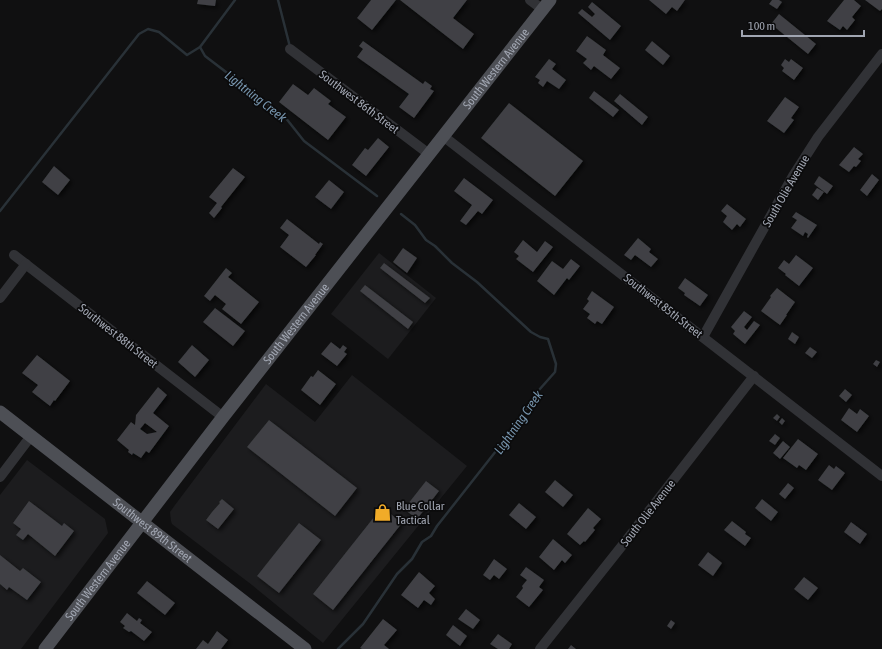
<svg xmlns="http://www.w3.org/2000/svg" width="882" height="649" viewBox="0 0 882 649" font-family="'Asap Condensed',sans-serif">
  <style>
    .built { fill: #1c1c1e }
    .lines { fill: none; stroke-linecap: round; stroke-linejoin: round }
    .stream { stroke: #293137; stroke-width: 2.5 }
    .building { fill: #3f4044; fill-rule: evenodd; filter: url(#shadow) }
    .minor { stroke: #313236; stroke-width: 10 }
    .major { stroke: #4d4f55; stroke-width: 13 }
    .labels { text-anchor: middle; stroke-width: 3.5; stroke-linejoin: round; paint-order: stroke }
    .street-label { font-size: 12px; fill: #a1a6b2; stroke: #0b0b0c }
    .poi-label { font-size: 12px; fill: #a1a6b2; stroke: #0b0b0c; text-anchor: start }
    .water-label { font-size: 13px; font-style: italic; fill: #7795ae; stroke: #0b0b0c }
  </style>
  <defs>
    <filter id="shadow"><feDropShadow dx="2.5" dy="2.5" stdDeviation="2" flood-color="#0009"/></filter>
  </defs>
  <rect width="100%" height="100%" fill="#101011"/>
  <!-- built -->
  <g class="built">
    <path d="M379,253L436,298L388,359L331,314Z"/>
    <path d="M352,375L467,466L323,643L252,585L172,524L171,521L170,512L175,505L266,384L315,422Z"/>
    <path d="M27,460L105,519L108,533L21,649H0V495Z"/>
  </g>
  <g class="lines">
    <!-- stream -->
    <g class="stream">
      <path d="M278,0L290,47"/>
      <path d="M200,47L205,56L285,117L304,141L377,196"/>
      <path d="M0,211L139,34L148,29L159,32L187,55L200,47L235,0"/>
      <path d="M338,649L363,624L397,574L412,559L422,542L431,536L437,526L496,451L519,424V419L527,407L534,400L539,390L555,372L556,364L548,339L540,337L531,332L477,282L452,263L435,246L426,240L415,225L401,214"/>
    </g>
  </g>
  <!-- building -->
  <g class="building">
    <path d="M198,0H216L215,6L197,4Z"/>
    <path d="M371,0H396L372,30L357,18Z"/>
    <path d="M400,0H467L453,18L474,34L463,49Z"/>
    <path d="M649,0H685L677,11L672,7L666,14Z"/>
    <path d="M772,0H779L782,2L777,9L769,4Z"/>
    <path d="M844,0H854L861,6L852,17L855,20L847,30L843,26L840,30L827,21Z"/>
    <path d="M865,0H882V9L880,11Z"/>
    <path d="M592,2L621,26L610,40L578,13L582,9L592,17L595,14L588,7Z"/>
    <path d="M779,14L816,44L808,54L771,24Z"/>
    <path d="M587,36L606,50L603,55L620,68L611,79L594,66L591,70L583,63L587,59L576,51Z"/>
    <path d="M363,41L423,84L425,81L432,86L430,89L434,91L414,118L399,107L409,94L357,57L363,49L359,46Z"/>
    <path d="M652,41L670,56L663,65L645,50Z"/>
    <path d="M549,59L556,64L552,69L566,80L559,89L547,81L543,87L538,83L540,80L535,77Z"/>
    <path d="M785,59L789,62L791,59L803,68L794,80L782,71L784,68L781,65Z"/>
    <path d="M293,84L308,95L314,88L331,101L328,104L346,117L328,140L279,102Z"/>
    <path d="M594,91L619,110L613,117L589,98Z"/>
    <path d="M620,94L648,117L642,125L614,101Z"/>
    <path d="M785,97L799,107L791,118L794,120L784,133L767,121Z"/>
    <path d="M509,103L583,161L555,196L481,138Z"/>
    <path d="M378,138L389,147L366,176L352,165L365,148L368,150Z"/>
    <path d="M854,147L863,154L858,159L861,161L856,167L854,166L849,172L839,165Z"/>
    <path d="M54,166L70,180L58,195L42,182Z"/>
    <path d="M233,168L245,177L221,207L222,208L214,218L209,213L217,203L209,197Z"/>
    <path d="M872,174L879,180L867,196L860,190Z"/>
    <path d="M819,176L833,186L827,194L814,184Z"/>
    <path d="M464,178L493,200L482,214L478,211L466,225L460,221L472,205L454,191Z"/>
    <path d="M329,180L344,192L331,209L315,197Z"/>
    <path d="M817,188L824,192L818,200L812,195Z"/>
    <path d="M727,204L746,219L740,227L737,224L732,230L723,222L727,216L721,211Z"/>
    <path d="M796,212L817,225L808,238L807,237L808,234L805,232L803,236L791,228L797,220L792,217Z"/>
    <path d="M287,219L319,244L320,242L323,244L315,255H316L306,267L280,247L289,235L280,228Z"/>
    <path d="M638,238L651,249L649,252L658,259L651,267L635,255L631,260L624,255Z"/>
    <path d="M523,240L537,252L545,241L553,247L533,272L516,259L519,256L514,252Z"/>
    <path d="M403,248L417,258L407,273L393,262Z"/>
    <path d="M796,255L813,268L799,286L785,275L786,274L778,268L784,260L789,264Z"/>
    <path d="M571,259L580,266L569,280L567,278L554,295L537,281L552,261L563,269Z"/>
    <path d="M384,263L430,298L425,303L380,268Z"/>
    <path d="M226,268L232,273L228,277L259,302L241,324L222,309L226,304L215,295L210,301L204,296Z"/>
    <path d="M685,278L708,295L700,306L684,295L685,293L678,288Z"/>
    <path d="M365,285L413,322L408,329L360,291Z"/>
    <path d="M777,288L795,302L786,315H787L780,325L761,311L771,297L770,296Z"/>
    <path d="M592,291L614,307L602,324L597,321L595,324L587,318L590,314L583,309L589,301L587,299Z"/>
    <path d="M215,308L245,331L233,346L203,322Z"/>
    <path d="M744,311L752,317L744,327L747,330L754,321L760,325L745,344L733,334L735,331L731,327Z"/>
    <path d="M792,332L799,337L795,344L788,339Z"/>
    <path d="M331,342L340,349L343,345L347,348L344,352L347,354L337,366L321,354Z"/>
    <path d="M192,345L209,360L195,377L178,362Z"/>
    <path d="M810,347L817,352L812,358L805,353Z"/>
    <path d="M37,355L70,381L55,401L54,400L50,406L32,392L38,385L22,373Z"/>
    <path d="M876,360L880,362L877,367L873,364Z"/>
    <path d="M318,370L336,384L320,405L301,390L311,376L313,377Z"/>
    <path d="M158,387L167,395L153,413L169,426L149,453L146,451L141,458L133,453L132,455L128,452L129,450L117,440L131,422L135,425L136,415ZM145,423L157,432L147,434L140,429Z"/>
    <path d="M845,389L852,395L846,402L839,396Z"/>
    <path d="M849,408L857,414L860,409L869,416L857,432L841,420Z"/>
    <path d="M777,414L780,417L777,421L773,418Z"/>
    <path d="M782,418L785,421L782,425L779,422Z"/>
    <path d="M269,420L357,488L335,516L247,447Z"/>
    <path d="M775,434L780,438L775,445L769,441Z"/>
    <path d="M798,439L818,454L806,470L799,465L797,468L783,458Z"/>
    <path d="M783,441L790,447L780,459L773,453Z"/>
    <path d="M829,465L834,469L836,466L845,473L832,490L818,480Z"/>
    <path d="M555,480L573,495L563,507L545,492Z"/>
    <path d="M426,481L439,491L417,519L404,509Z"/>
    <path d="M788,483L794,488L785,499L779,494Z"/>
    <path d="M222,499L234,509L218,529L206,520L212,512L220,503L219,502Z"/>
    <path d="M762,499L778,512L771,521L755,508Z"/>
    <path d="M29,501L62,526L64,523L74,531L55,556L28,534L23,540L16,535L21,529L13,523Z"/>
    <path d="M519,503L536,517L526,529L509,515Z"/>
    <path d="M382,507L402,523L333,610L313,594Z"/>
    <path d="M588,508L601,519L593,528L595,530L585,542L584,541L580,545L567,534Z"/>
    <path d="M732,521L746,532L745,534L751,538L745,546L724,530Z"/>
    <path d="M851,522L867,534L860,544L844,532Z"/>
    <path d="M299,523L321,540L279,593L257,576Z"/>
    <path d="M553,539L572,555L565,563L562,560L554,570L539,557Z"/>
    <path d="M708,552L722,563L713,576L698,565Z"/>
    <path d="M0,555L20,571L23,568L41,582L27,600L9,587L7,590L0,584Z"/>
    <path d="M494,559L507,569L499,579L494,575L490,580L483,575Z"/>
    <path d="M526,567L544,580L539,587L543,590L529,607L516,597L523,588L522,586L527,580L520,575Z"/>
    <path d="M419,572L435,586L429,593L435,599L431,605L424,600L418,608L401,595Z"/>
    <path d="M804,577L818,588L808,600L794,589Z"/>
    <path d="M147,581L175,603L165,615L137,593Z"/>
    <path d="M466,609L480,620L473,629L458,619Z"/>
    <path d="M127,613L137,621L139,618L142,620L140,623L152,632L144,641L131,631L129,632L123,628L125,626L120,622Z"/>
    <path d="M383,619L397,630L384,645L389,649H362L360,648Z"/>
    <path d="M671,620L675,623L671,629L667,626Z"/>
    <path d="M453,625L467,636L460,646L446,635Z"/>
    <path d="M217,631L228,640L221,649H196L203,640L208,644Z"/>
    <path d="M498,634L512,644L509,649H498L490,644Z"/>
    <path d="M571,645L576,649H568Z"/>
  </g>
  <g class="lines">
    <!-- minor -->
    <g class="minor">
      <path d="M530,0L542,9"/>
      <path d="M290,49L429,154"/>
      <path d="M443,136L882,476"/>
      <path d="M14,255L223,417"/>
      <path d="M0,298L26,264"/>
      <path d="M703,337L793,176L818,137L882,54"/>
      <path d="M0,477L31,436"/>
      <path d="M540,649L625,542L754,376"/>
    </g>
    <!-- major -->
    <g class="major">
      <path id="s1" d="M0,412L305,649"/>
      <path id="s2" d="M45,649L223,417L550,0"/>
    </g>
  </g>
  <!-- icons -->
  <defs>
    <symbol id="shop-bare" viewBox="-9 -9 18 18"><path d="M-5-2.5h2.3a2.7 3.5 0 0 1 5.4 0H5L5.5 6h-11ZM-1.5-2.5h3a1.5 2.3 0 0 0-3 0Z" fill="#f1ab28" stroke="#0b0b0c" stroke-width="2.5" paint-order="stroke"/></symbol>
  </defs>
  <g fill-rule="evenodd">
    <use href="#shop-bare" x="370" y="500" width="25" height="25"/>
  </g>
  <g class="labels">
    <!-- street labels -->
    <g class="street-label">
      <text dy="4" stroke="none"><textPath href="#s2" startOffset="735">South Western Avenue</textPath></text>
      <text transform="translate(359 102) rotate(37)" y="4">Southwest 86th Street</text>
      <text transform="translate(786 191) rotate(-60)" y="4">South Olie Avenue</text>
      <text transform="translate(663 306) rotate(38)" y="4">Southwest 85th Street</text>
      <text dy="4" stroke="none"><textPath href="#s2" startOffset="411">South Western Avenue</textPath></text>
      <text transform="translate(118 336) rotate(38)" y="4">Southwest 88th Street</text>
      <text transform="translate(648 513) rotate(-52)" y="4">South Olie Avenue</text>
      <text dy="4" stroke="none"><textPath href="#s1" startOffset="193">Southwest 89th Street</textPath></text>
      <text dy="4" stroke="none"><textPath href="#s2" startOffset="87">South Western Avenue</textPath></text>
    </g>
    <!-- poi labels -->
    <g class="poi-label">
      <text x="396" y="510">Blue Collar<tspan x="396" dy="14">Tactical</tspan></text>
    </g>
    <!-- water labels -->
    <g class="water-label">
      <text transform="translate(256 96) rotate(38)" y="5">Lightning Creek</text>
      <text transform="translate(518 422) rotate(-55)" y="5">Lightning Creek</text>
    </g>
  </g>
  <!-- scale -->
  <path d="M742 30v6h122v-6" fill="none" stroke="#a1a6b2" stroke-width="2"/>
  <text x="748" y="30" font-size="12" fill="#a1a6b2" stroke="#0b0b0c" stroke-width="3" paint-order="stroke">100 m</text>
</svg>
